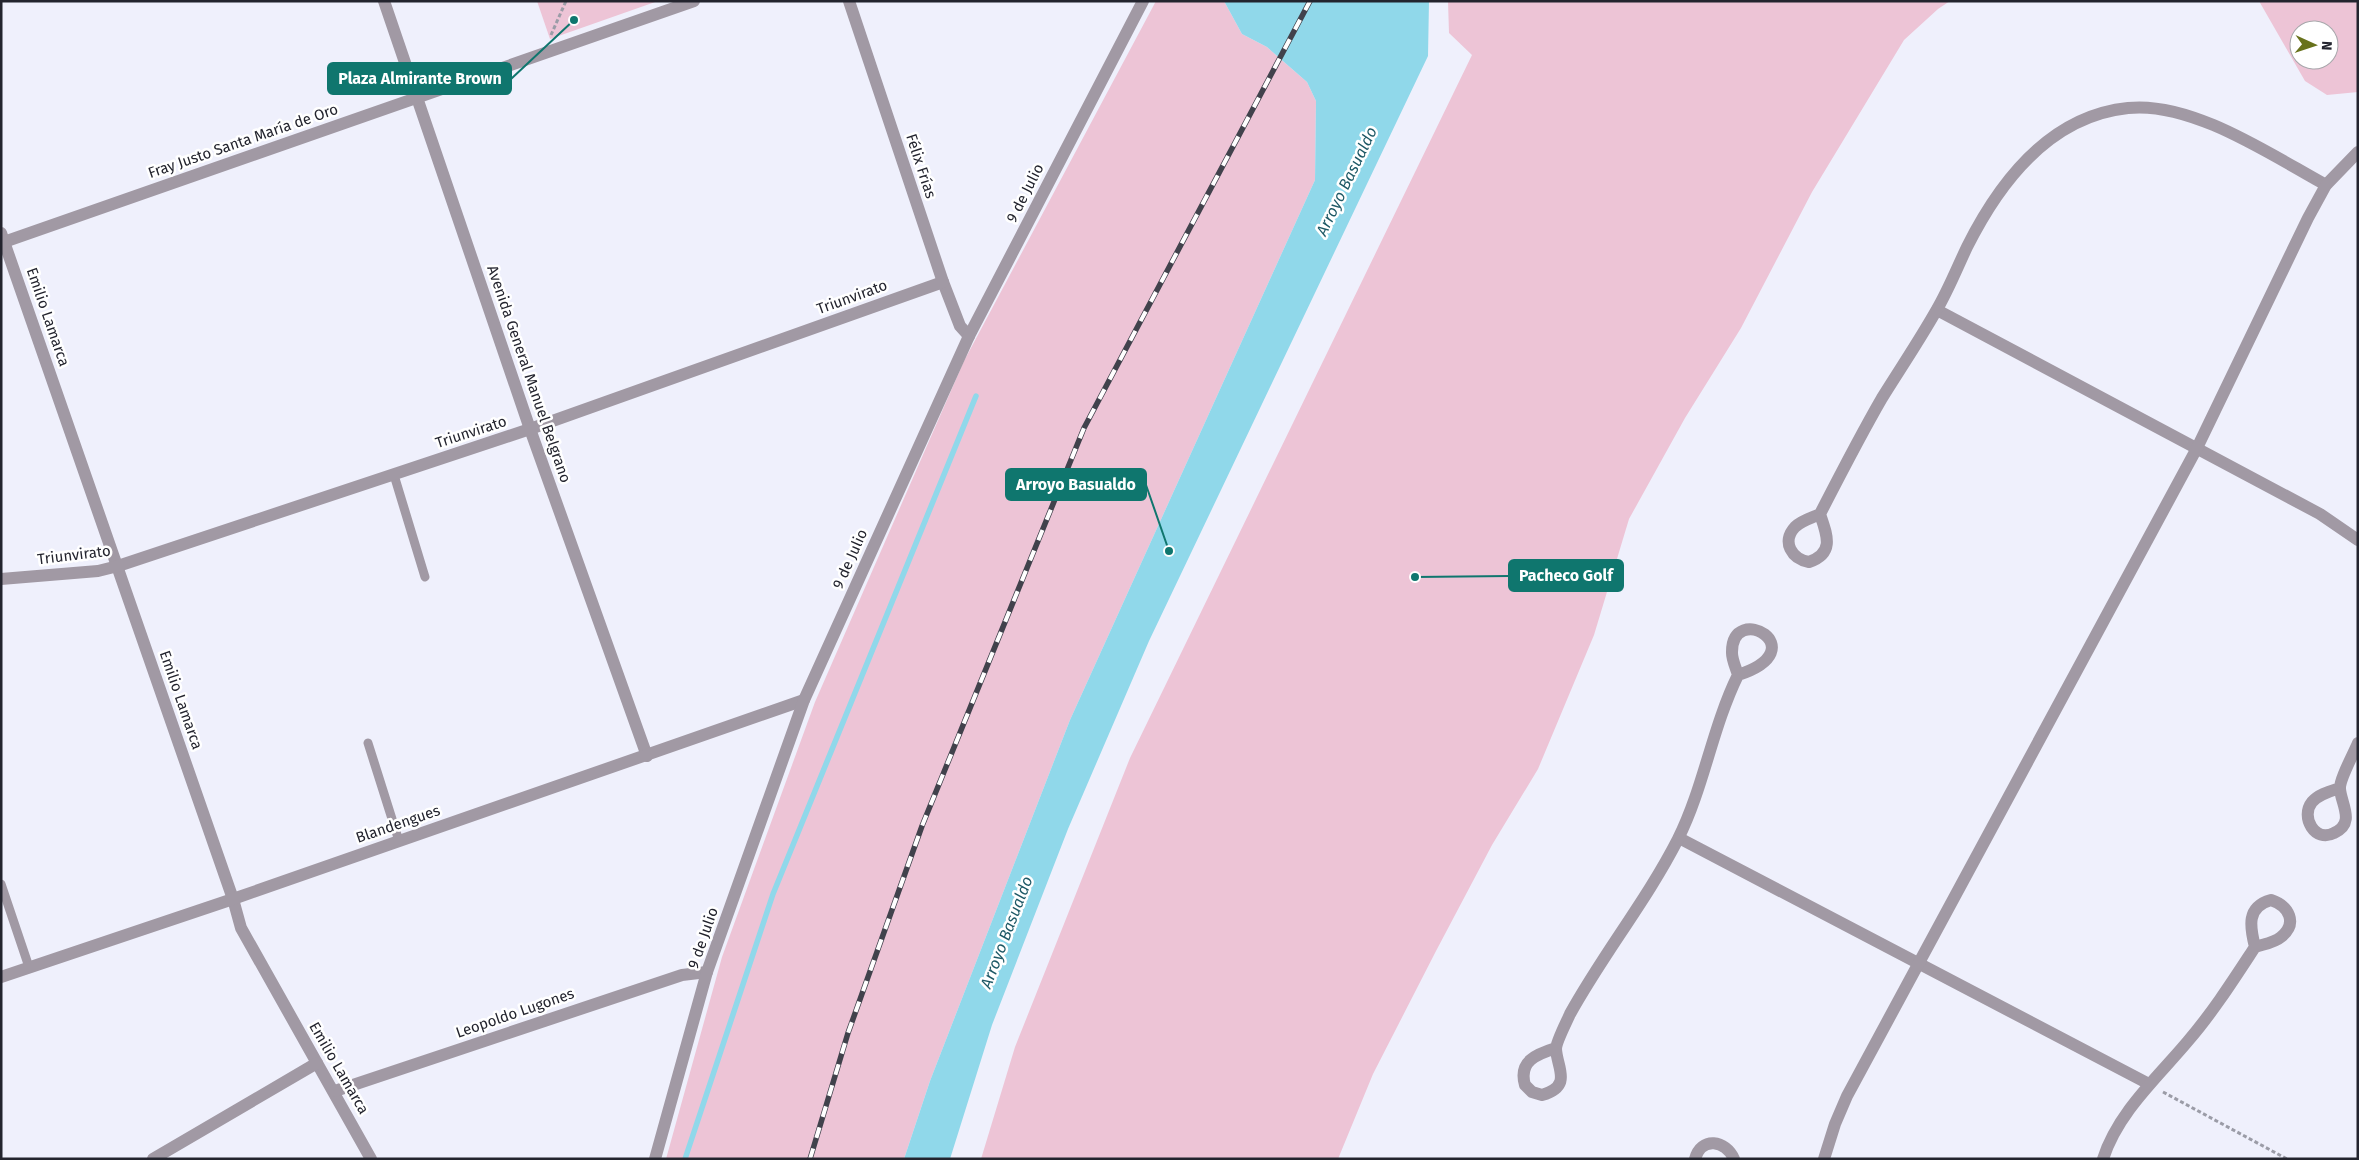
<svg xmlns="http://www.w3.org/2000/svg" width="2359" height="1160" viewBox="0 0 2359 1160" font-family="'Fira Sans',sans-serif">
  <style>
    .green { fill: #edc4d6; fill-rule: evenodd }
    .water { fill: #90d8ea }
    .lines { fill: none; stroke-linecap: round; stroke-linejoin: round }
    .stream { stroke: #90d8ea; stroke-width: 5.5 }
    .path { stroke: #9b9ca7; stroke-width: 3; stroke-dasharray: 4 2.5; stroke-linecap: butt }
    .lane { stroke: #a199a4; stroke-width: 9 }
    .street { stroke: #a199a4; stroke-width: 12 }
    .rail-casing { stroke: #41424c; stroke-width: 5.5 }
    .rail { stroke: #fff; stroke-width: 4; stroke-dasharray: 11; stroke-linecap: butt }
    .labels { text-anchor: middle; stroke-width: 5; stroke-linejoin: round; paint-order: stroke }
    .street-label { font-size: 15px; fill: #23242e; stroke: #fff }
    .water-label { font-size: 16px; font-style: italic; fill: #1e5966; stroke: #fff }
    .leader { fill: none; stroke: #0f766e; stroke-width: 2 }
    .callout-dot { fill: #0f766e; stroke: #fff; stroke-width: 2 }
    .callout { fill: #0f766e; stroke: #0f766e; stroke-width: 2 }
    .callout-label { font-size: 16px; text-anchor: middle; font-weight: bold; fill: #fff }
  </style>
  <rect width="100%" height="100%" fill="#eff0fc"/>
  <!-- green -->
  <g class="green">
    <path d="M537,1H658L550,39Z"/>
    <path d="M1156,1H1224L1242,34L1267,47L1307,82L1316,101L1315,180L1070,720L930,1081L904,1159H666L722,957L815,702L964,361Z"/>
    <path d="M1448,1H1950L1938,9L1904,40L1812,192L1741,328L1685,418L1629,519L1594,635L1538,769L1492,845L1436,951L1373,1074L1338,1159H981L1015,1047L1130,758L1472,55L1449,33Z"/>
    <path d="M2259,1H2358V92L2327,95L2305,81ZM2299,30H2329V60H2299Z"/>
  </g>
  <!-- water -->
  <path class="water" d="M1224,1H1429L1428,56L1149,641L1068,829L992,1025L950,1159H904L930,1081L1070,720L1315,180L1316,101L1307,82L1267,47L1242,34Z"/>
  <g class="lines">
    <!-- stream -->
    <path class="stream" d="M685,1159L773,894L976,396"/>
    <!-- path -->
    <g class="path">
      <path d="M551,35L566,1"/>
      <path d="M2163,1092L2287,1159"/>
    </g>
    <!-- lane -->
    <g class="lane">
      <path d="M394,475L425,577"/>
      <path d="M368,743L399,841"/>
      <path d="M1,884L29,967"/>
    </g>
    <!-- street -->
    <g class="street">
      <path d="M384,1L530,429L647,756"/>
      <path d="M849,1L943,282L960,326L969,336"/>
      <path d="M1,233L233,899L241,928L371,1159"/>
      <path d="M1,243L694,1"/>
      <path d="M1937,310L2320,514L2358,540"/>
      <path d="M1820,514C1827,535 1835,553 1809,562C1792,559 1781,542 1795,527C1802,520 1812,518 1820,514C1840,475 1860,436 1882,398C1900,369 1919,341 1936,311C1948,291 1957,268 1967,247C2000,181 2050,116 2128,108C2192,101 2271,155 2326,185"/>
      <path d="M1,579L98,571L118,566L530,429L943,282"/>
      <path d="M2340,788C2331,791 2319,794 2312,802C2300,817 2315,843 2334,833C2356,823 2341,804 2340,789C2339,780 2354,753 2358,743"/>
      <path d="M1679,838L2149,1084"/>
      <path d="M1,977L233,899L804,700"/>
      <path d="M1556,1048C1537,1054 1518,1061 1525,1085L1532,1092L1542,1095C1573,1086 1557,1068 1556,1049C1556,1042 1567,1021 1570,1014C1603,954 1647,900 1678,839C1704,787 1712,728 1738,675C1736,668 1732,660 1732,653C1731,600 1818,649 1738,675"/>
      <path d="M335,1091L682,975L707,972"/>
      <path d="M153,1159L317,1063"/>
      <path d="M655,1159L707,972L804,700L969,336L1143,1"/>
      <path d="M1695,1159C1701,1136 1726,1140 1734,1159"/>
      <path d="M1824,1159L1835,1124L1847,1096L2197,448L2308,218L2326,185L2358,152"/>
      <path d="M2103,1159C2118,1112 2158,1077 2188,1041C2213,1012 2234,979 2255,947C2264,944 2274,943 2281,937C2298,923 2289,906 2271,900C2246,907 2250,927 2255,947"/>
    </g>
    <defs>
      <path id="rail" d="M810,1159L848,1033L922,826L1084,428L1310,1"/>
    </defs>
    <!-- rail casing -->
    <use href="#rail" class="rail-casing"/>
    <!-- rail -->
    <use href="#rail" class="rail"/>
  </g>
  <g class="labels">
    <!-- street labels -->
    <g class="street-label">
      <text transform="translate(243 141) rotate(-19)" y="5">Fray Justo Santa María de Oro</text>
      <text transform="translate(921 166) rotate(72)" y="5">Félix Frías</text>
      <text transform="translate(1025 193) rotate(-63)" y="5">9 de Julio</text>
      <text transform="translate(852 297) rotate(-20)" y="5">Triunvirato</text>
      <text transform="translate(48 317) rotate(71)" y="5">Emilio Lamarca</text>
      <text transform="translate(529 374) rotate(71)" y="5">Avenida General Manuel Belgrano</text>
      <text transform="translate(471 432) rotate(-18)" y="5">Triunvirato</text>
      <text transform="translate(74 555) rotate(-7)" y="5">Triunvirato</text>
      <text transform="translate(850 559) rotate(-66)" y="5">9 de Julio</text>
      <text transform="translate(181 700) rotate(71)" y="5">Emilio Lamarca</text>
      <text transform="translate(398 824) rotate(-19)" y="5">Blandengues</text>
      <text transform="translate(703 938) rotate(-71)" y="5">9 de Julio</text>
      <text transform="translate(515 1013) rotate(-19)" y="5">Leopoldo Lugones</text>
      <text transform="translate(339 1068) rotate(60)" y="5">Emilio Lamarca</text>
    </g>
    <!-- water labels -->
    <g class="water-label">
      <text transform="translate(1346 181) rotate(-64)" y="6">Arroyo Basualdo</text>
      <text transform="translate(1006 932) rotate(-69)" y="6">Arroyo Basualdo</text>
    </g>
  </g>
  <!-- callouts -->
  <path class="leader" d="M574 20L511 79M1169 551L1146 485M1415 577L1509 576"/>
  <g class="callout-dot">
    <circle cx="574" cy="20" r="5"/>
    <circle cx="1169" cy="551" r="5"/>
    <circle cx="1415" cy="577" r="5"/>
  </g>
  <g class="callout">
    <rect x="328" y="63" width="183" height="31" rx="5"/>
    <rect x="1006" y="469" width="140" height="31" rx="5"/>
    <rect x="1509" y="560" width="114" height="31" rx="5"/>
  </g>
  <g class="callout-label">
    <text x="420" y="84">Plaza Almirante Brown</text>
    <text x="1076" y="490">Arroyo Basualdo</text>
    <text x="1566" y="581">Pacheco Golf</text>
  </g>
  <!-- border -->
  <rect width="2359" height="1160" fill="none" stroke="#23242e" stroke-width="5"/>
  <!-- north arrow -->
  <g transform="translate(2314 45) rotate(93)"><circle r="24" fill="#ffffff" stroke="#a7a7ab"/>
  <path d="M0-4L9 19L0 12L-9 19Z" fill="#68721c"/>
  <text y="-8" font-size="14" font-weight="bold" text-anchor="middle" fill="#23242e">N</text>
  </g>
</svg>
